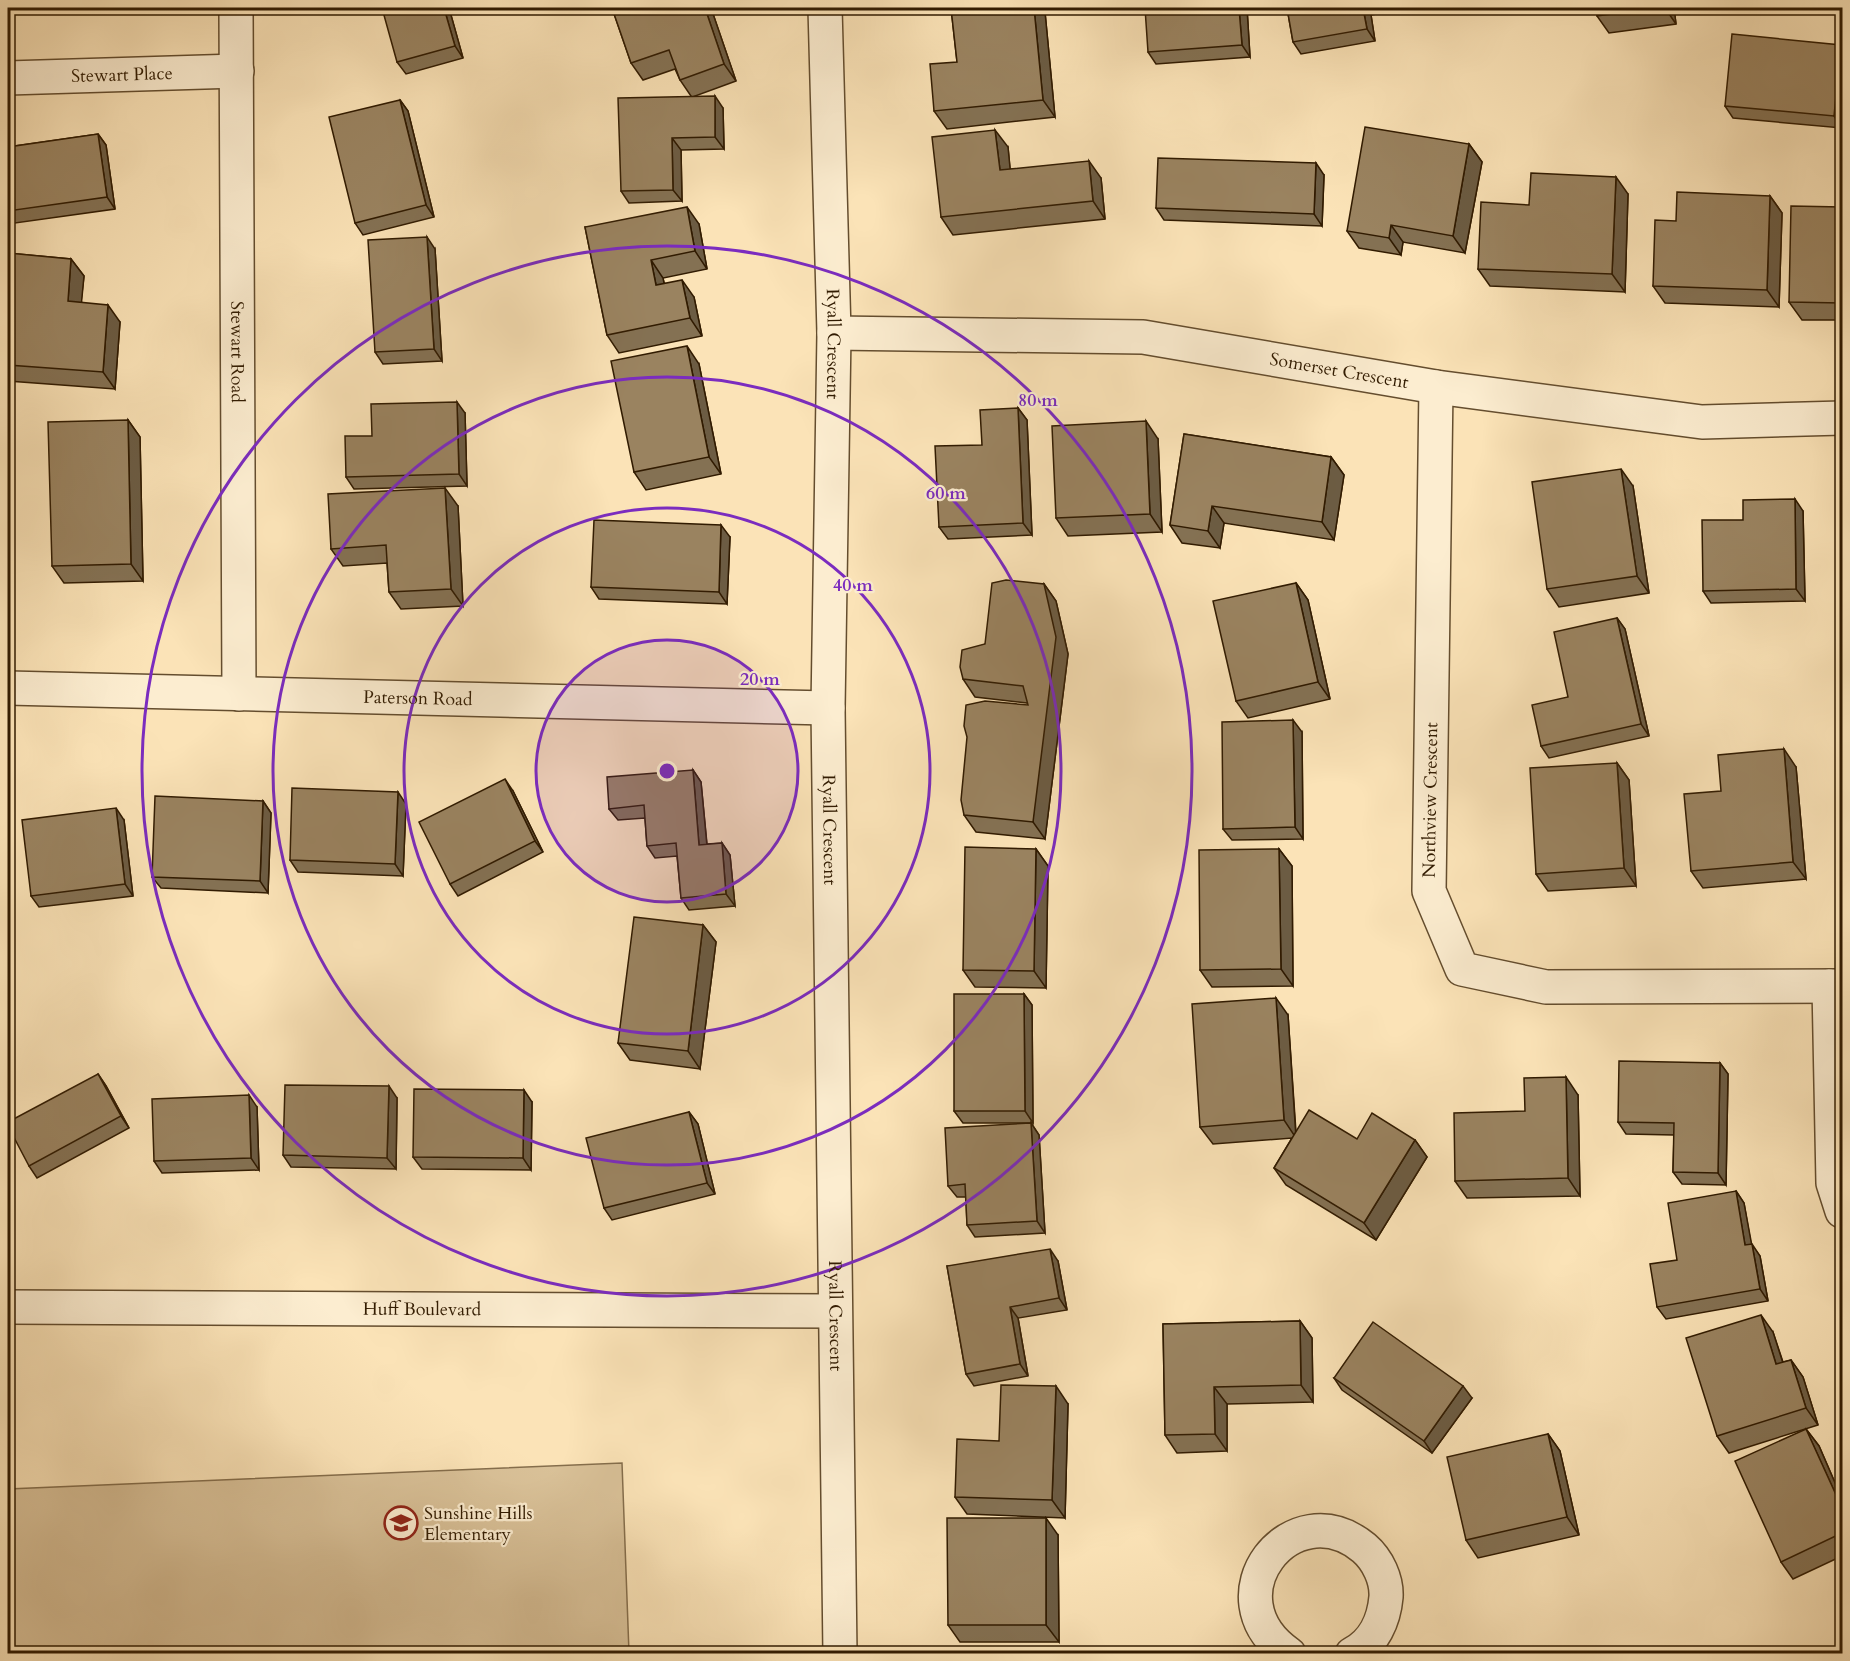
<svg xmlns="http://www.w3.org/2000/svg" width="1850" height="1661" viewBox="0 0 1850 1661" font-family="Cardo,serif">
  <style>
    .green { fill: #d9c198; stroke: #856e4c; stroke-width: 1.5 }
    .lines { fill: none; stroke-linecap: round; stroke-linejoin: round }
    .minor-casing { stroke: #644d2e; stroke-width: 36 }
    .minor { stroke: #fcedd0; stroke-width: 33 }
    .wall { fill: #847153; stroke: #311b01; stroke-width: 1.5 }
    .shaded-wall { fill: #6c5c43; stroke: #311b01; stroke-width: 1.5 }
    .building { fill: #9a8360; stroke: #311b01; stroke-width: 1.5 }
    .ring { fill: none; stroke: #7b2cbf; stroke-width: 3 }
    .labels { text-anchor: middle; stroke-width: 4.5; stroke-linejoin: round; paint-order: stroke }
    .street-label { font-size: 18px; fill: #311b01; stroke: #fcedd0 }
    .poi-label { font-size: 18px; fill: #311b01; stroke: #fcedd0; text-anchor: start }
    .centre { fill: #7b2cbf; stroke: #fcedd0; stroke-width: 3 }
    .ring-label { font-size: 18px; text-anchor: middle; font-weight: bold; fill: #7b2cbf; stroke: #fcedd0; stroke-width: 4.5; stroke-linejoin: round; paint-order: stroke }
  </style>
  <rect width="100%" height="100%" fill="#fbe3b7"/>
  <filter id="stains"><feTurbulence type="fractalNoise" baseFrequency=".00333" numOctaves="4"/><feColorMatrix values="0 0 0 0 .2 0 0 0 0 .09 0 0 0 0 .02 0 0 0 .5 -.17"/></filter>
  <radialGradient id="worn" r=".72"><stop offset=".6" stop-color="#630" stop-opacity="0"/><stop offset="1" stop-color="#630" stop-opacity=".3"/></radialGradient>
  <!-- green -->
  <path class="green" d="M622,1463L629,1653H8V1489Z"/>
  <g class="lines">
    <defs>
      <g id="minor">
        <path id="s1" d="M236,8L239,694"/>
        <path id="s2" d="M825,8L834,333L828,708L840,1654"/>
        <path id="s3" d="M8,78L237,71"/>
        <path id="s4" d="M834,333L1143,337L1436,387L1702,422L1842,418"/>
        <path d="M1436,387L1429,891L1462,969L1546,987L1842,986"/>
        <path id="s5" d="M8,688L828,708"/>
        <path d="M1829,986L1833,1183L1842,1211"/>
        <path id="s6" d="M8,1307L835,1311"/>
        <path d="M1289,1654C1207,1597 1292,1489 1364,1548C1378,1560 1387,1580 1386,1597C1384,1620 1374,1643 1352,1654"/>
      </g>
    </defs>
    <!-- minor casing -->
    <use href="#minor" class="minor-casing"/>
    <!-- minor -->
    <use href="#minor" class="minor"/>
  </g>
  <!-- wall -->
  <g class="wall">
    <path d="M449,8L463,58L406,74L397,62Z"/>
    <path d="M612,8H711L736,81L695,96L723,108L724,149L681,150L682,201L629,203L621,191L691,96L680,80L675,69L643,80L631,63Z"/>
    <path d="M951,8H1041L1045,12L1055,117L947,129L934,111L957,62Z"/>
    <path d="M1247,8L1250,57L1156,64L1148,52Z"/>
    <path d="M1287,8H1413L1371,15L1375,41L1301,54L1293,42Z"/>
    <path d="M1596,8H1674L1676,24L1609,33L1597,16Z"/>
    <path d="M1841,45L1842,128L1733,118L1725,106Z"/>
    <path d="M400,100L408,111L434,217L363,235L355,223Z"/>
    <path d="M98,134L106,145L115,209L8,224V147Z"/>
    <path d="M1469,144L1482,162L1465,253L1403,242L1401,255L1359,248L1347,231Z"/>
    <path d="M1008,147L1010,169L1101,178L1105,219L953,235L941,217Z"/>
    <path d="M1324,175L1322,226L1164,220L1156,208Z"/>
    <path d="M1628,194L1625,292L1490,286L1478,269L1529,205Z"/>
    <path d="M1770,196L1782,213L1779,307L1665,303L1653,286L1676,221Z"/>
    <path d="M1842,207V320H1802L1789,302Z"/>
    <path d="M699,224L707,269L663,278L664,283L694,297L702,336L619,353L607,335L585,227Z"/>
    <path d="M435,249L442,361L383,364L375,352Z"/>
    <path d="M8,253L71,259L84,276L81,302L120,322L115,389L8,381Z"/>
    <path d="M699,364L721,474L646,490L634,472Z"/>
    <path d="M1018,408L1027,420L1032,535L948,539L939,527L982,445Z"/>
    <path d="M465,413L467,486L354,489L346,477L372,436Z"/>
    <path d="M128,420L140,437L143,581L64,583L52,566Z"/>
    <path d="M1184,434L1331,457L1344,475L1334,540L1224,523L1220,548L1182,543L1170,525Z"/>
    <path d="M1158,439L1162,532L1068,536L1056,518Z"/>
    <path d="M1633,486L1649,593L1559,607L1547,589Z"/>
    <path d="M1842,492V557L1837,550Z"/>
    <path d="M458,506L463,606L401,609L389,592L387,563L343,566L331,549Z"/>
    <path d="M1803,511L1805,601L1711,603L1703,591L1743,520Z"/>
    <path d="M730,537L727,604L599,599L591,587Z"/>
    <path d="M1296,583L1308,600L1330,699L1248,718L1236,701Z"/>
    <path d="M1044,584L1056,601L1068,654L1045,839L976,832L964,815L1028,705L1027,703L975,697L963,679L985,644Z"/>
    <path d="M1617,618L1625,629L1649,736L1549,758L1541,746L1568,697Z"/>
    <path d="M1302,732L1303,839L1232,840L1223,829Z"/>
    <path d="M1617,763L1629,780L1636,886L1548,891L1536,874Z"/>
    <path d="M1796,767L1806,879L1703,888L1691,871L1721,791Z"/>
    <path d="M693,770L701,782L707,844L722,843L730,855L735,906L689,910L681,898L677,856L655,858L647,846L645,818L618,820L609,809Z"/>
    <path d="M513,791L543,852L458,896L450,884Z"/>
    <path d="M263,801L271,813L268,893L161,888L152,877Z"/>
    <path d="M406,804L403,876L298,872L290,860Z"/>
    <path d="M124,820L133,896L39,907L31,896Z"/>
    <path d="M1036,849L1048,866L1046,988L975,987L963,970Z"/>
    <path d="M1279,849L1292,866L1293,986L1212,987L1200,970Z"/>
    <path d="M703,925L716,942L700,1069L630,1060L618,1043Z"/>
    <path d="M1024,994L1032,1005L1033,1123H963L954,1111Z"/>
    <path d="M1288,1015L1296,1132L1357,1139L1415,1140L1427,1157L1376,1240L1286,1185L1274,1168L1292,1138L1213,1144L1200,1127Z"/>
    <path d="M1720,1063L1728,1074L1726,1185L1682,1184L1673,1172L1674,1135L1626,1134L1618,1122Z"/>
    <path d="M98,1074L106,1086L129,1128L37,1178L29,1166Z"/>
    <path d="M1578,1095L1580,1196L1467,1198L1455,1181L1525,1111Z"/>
    <path d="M397,1098L396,1169L291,1167L283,1155Z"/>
    <path d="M532,1102L531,1170L422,1169L413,1157Z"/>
    <path d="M257,1107L259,1170L162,1173L154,1161Z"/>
    <path d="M689,1112L698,1124L715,1194L612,1220L604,1208Z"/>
    <path d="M1031,1123L1039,1135L1045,1233L975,1237L967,1225L966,1197H957L948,1186Z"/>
    <path d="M1736,1191L1744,1203L1751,1244L1760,1256L1768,1301L1666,1319L1657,1307L1677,1260Z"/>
    <path d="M1058,1261L1067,1310L1018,1318L1028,1376L974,1386L966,1374L947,1266Z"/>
    <path d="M1300,1321L1312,1338L1313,1402L1227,1404V1451L1177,1453L1165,1435L1163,1324Z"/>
    <path d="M1773,1332L1783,1362L1791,1360L1803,1377L1818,1425L1729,1453L1717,1436Z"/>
    <path d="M1334,1378L1472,1398L1432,1453L1342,1390Z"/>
    <path d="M1068,1404L1065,1518L967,1514L955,1497L999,1441Z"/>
    <path d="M1806,1429L1819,1446L1842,1499V1556L1793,1579L1781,1562Z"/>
    <path d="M1548,1434L1560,1451L1579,1535L1478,1558L1466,1540Z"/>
    <path d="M1058,1535L1059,1642H960L948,1625Z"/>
  </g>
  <!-- shaded-wall -->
  <g class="shaded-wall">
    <path d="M444,8H449L463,58L455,46Z"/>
    <path d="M705,8H711L736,81L724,64Z"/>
    <path d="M1034,8H1041L1045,12L1055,117L1043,100Z"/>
    <path d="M1239,8H1247L1250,57L1242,45Z"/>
    <path d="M1363,8H1366L1371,15L1375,41L1367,29Z"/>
    <path d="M1665,8H1674L1676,24Z"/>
    <path d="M1841,45L1842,47V128L1834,116Z"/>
    <path d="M715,96L723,108L724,149L715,137Z"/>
    <path d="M400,100L408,111L434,217L426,205Z"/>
    <path d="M995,130L1008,147L1012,188L1000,170Z"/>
    <path d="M98,134L106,145L115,209L107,197Z"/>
    <path d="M672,138L681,150L682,201L673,190Z"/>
    <path d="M1469,144L1482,162L1465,253L1453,236Z"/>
    <path d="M1089,161L1101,178L1105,219L1093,201Z"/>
    <path d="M1316,163L1324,175L1322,226L1314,214Z"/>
    <path d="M1616,177L1628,194L1625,292L1612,274Z"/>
    <path d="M1770,196L1782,213L1779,307L1767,290Z"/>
    <path d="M687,207L699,224L707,269L695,251Z"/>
    <path d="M1391,225L1403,242L1401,255L1389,238Z"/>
    <path d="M427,237L435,249L442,361L434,349Z"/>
    <path d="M71,259L84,276L80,318L68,301Z"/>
    <path d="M651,260L663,278L668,302L656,285Z"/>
    <path d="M682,280L694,297L702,336L690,318Z"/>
    <path d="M108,305L120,322L115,389L103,372Z"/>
    <path d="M687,346L699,364L721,474L709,457Z"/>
    <path d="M457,402L465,413L467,486L459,474Z"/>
    <path d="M1018,408L1027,420L1032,535L1023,523Z"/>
    <path d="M128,420L140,437L143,581L131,564Z"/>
    <path d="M1146,421L1158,439L1162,532L1150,514Z"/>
    <path d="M1331,457L1344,475L1334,540L1322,522Z"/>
    <path d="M1621,469L1633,486L1649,593L1637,576Z"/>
    <path d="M445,488L458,506L463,606L451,589Z"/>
    <path d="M1795,499L1803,511L1805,601L1796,589Z"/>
    <path d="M1212,506L1224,523L1220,548L1208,531Z"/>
    <path d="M721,525L730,537L727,604L719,592Z"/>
    <path d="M1296,583L1308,600L1330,699L1318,682Z"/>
    <path d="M1044,584L1056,601L1068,654L1045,839L1033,822Z"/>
    <path d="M1617,618L1625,629L1649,736L1641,724Z"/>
    <path d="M1293,720L1302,732L1303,839L1295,827Z"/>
    <path d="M1784,749L1796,767L1806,879L1793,862Z"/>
    <path d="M1617,763L1629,780L1636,886L1624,868Z"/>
    <path d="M693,770L701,782L708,857L699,845Z"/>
    <path d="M505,779L513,791L543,852L535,841Z"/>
    <path d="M398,792L406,804L403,876L395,864Z"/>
    <path d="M263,801L271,813L268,893L260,881Z"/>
    <path d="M116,808L124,820L133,896L125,884Z"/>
    <path d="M722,843L730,855L735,906L726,894Z"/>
    <path d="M1036,849L1048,866L1046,988L1034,971Z"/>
    <path d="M1279,849L1292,866L1293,986L1281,969Z"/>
    <path d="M703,925L716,942L700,1069L688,1051Z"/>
    <path d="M1024,994L1032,1005L1033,1123L1025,1111Z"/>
    <path d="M1276,998L1288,1015L1296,1138L1284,1120Z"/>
    <path d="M1720,1063L1728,1074L1726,1185L1718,1173Z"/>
    <path d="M98,1074L106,1086L129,1128L121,1116Z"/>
    <path d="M1566,1077L1578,1095L1580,1196L1568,1178Z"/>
    <path d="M389,1086L397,1098L396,1169L387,1158Z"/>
    <path d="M524,1090L532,1102L531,1170L523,1158Z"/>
    <path d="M249,1095L257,1107L259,1170L251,1158Z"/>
    <path d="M689,1112L698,1124L715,1194L707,1183Z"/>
    <path d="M1031,1123L1039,1135L1045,1233L1037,1221Z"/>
    <path d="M1415,1140L1427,1157L1376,1240L1364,1223Z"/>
    <path d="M1736,1191L1744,1203L1754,1257L1745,1245Z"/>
    <path d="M1752,1244L1760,1256L1768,1301L1760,1289Z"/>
    <path d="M1050,1249L1058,1261L1067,1310L1059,1298Z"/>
    <path d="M1010,1307L1018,1318L1028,1376L1020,1364Z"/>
    <path d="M1761,1315L1773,1332L1789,1382L1776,1364Z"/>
    <path d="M1300,1321L1312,1338L1313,1402L1301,1385Z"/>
    <path d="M1791,1360L1803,1377L1818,1425L1806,1408Z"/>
    <path d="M1056,1386L1068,1404L1065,1518L1052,1500Z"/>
    <path d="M1463,1386L1472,1398L1432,1453L1424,1441Z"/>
    <path d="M1214,1387L1227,1404V1451L1215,1434Z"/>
    <path d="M1806,1429L1819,1446L1842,1499V1508Z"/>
    <path d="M1548,1434L1560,1451L1579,1535L1567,1517Z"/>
    <path d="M1046,1518L1058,1535L1059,1642L1046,1625Z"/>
  </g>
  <!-- building -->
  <g class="building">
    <path d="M382,8H444L455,46L397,62Z"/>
    <path d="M612,8H705L724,64L680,80L669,50L631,63Z"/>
    <path d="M951,8H1034L1043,100L934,111L930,64L957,62Z"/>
    <path d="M1145,8H1239L1242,45L1148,52Z"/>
    <path d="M1287,8H1363L1367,29L1293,42Z"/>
    <path d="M1596,8H1659L1597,16Z"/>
    <path d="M1732,34L1841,45L1834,116L1725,106Z"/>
    <path d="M715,96V137L672,138L673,190L621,191L618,98Z"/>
    <path d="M400,100L426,205L355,223L329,117Z"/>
    <path d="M1365,127L1469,144L1453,236L1391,225L1389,238L1347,231Z"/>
    <path d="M995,130L1000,170L1089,161L1093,201L941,217L932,137Z"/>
    <path d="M98,134L107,197L8,211V147Z"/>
    <path d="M1158,158L1316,163L1314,214L1156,208Z"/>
    <path d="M1531,173L1616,177L1612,274L1478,269L1481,202L1529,205Z"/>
    <path d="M1677,192L1770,196L1767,290L1653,286L1655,220L1676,221Z"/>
    <path d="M1791,206L1842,207V291L1841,303L1789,302Z"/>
    <path d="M687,207L695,251L651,260L656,285L682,280L690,318L607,335L585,227Z"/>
    <path d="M427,237L434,349L375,352L368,240Z"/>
    <path d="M8,253L71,259L68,301L108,305L103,372L8,365Z"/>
    <path d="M687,346L709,457L634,472L611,361Z"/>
    <path d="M457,402L459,474L346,477L345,436H372L371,404Z"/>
    <path d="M1018,408L1023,523L939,527L935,446L982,445L980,410Z"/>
    <path d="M128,420L131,564L52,566L48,422Z"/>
    <path d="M1146,421L1150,514L1056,518L1052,426Z"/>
    <path d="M1184,434L1331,457L1322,522L1212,506L1208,531L1170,525Z"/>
    <path d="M1621,469L1637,576L1547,589L1532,482Z"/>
    <path d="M445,488L451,589L389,592L386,545L331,549L328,494Z"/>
    <path d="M1839,492H1842V550H1837Z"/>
    <path d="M1795,499L1796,589L1703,591L1702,520H1743V500Z"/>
    <path d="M594,520L721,525L719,592L591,587Z"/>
    <path d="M1006,580L1044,584L1056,637L1033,822L964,815L961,800L967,737L964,726L966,705L985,701L1028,705L1023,686L963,679L960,667L962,650L985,644L992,583Z"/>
    <path d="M1296,583L1318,682L1236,701L1213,601Z"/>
    <path d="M1617,618L1641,724L1541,746L1532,705L1568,697L1554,632Z"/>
    <path d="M1293,720L1295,827L1223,829L1222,722Z"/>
    <path d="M1784,749L1793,862L1691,871L1684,794L1721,791L1718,755Z"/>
    <path d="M1617,763L1624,868L1536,874L1530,768Z"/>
    <path d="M693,770L699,845L722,843L726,894L681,898L676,843L647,846L644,805L609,809L607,777Z"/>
    <path d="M505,779L535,841L450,884L419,822Z"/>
    <path d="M292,788L398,792L395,864L290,860Z"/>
    <path d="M155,796L263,801L260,881L152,877Z"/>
    <path d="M116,808L125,884L31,896L22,820Z"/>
    <path d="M965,847L1036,849L1034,971L963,970Z"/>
    <path d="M1279,849L1281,969L1200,970L1199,850Z"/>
    <path d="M634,917L703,925L688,1051L618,1043Z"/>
    <path d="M954,994H1024L1025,1111H954Z"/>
    <path d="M1276,998L1284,1120L1200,1127L1192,1004Z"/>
    <path d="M1619,1061L1720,1063L1718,1173L1673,1172L1674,1123L1618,1122Z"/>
    <path d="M98,1074L121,1116L29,1166L8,1126V1122Z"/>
    <path d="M1566,1077L1568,1178L1455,1181L1454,1113L1525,1111L1524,1078Z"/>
    <path d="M285,1085L389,1086L387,1158L283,1155Z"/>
    <path d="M414,1089L524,1090L523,1158L413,1157Z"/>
    <path d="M249,1095L251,1158L154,1161L152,1099Z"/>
    <path d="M1309,1110L1357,1139L1372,1113L1415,1140L1364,1223L1274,1168Z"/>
    <path d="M689,1112L707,1183L604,1208L586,1138Z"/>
    <path d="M1031,1123L1037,1221L967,1225L965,1184L948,1186L945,1128Z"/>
    <path d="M1736,1191L1745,1245L1752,1244L1760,1289L1657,1307L1650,1264L1677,1260L1668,1203Z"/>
    <path d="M1050,1249L1059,1298L1010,1307L1020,1364L966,1374L947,1266Z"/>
    <path d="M1761,1315L1776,1364L1791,1360L1806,1408L1717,1436L1686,1338Z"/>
    <path d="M1300,1321L1301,1385L1214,1387L1215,1434L1165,1435L1163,1324Z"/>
    <path d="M1373,1322L1463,1386L1424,1441L1334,1378Z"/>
    <path d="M1001,1385L1056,1386L1052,1500L955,1497L957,1439L999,1441Z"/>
    <path d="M1806,1429L1842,1508V1533L1781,1562L1735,1461Z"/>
    <path d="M1548,1434L1567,1517L1466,1540L1447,1457Z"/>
    <path d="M947,1518H1046V1625H948Z"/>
    <path d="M1060,1647L1061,1653H1014Z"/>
  </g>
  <!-- distance rings -->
  <circle cx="667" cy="771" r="131" fill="#7b2cbf" fill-opacity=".12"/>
  <g class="ring">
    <circle cx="667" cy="771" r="131"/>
    <circle cx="667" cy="771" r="263"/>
    <circle cx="667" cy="771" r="394"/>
    <circle cx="667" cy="771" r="525"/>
  </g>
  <!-- icons -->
  <defs>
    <symbol id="school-ring" viewBox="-11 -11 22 22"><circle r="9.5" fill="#fcedd0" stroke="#8f2418" stroke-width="1.5"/><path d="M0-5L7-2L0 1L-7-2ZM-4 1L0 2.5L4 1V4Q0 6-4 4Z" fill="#8f2418"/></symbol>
  </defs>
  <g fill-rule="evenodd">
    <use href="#school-ring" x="382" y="1504" width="38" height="38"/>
  </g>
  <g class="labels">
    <!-- street labels -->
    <g class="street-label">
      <text dy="6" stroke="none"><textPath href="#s3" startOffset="114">Stewart Place</textPath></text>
      <text dy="6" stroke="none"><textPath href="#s2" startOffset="336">Ryall Crescent</textPath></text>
      <text dy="6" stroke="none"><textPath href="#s1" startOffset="344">Stewart Road</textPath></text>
      <text dy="6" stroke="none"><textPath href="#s4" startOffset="508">Somerset Crescent</textPath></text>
      <text dy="6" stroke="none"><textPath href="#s5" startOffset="410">Paterson Road</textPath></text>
      <text transform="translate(1430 800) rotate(-89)" y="6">Northview Crescent</text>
      <text dy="6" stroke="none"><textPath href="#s2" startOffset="822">Ryall Crescent</textPath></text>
      <text dy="6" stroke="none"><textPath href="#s6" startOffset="414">Huff Boulevard</textPath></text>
      <text dy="6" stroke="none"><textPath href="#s2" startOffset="1308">Ryall Crescent</textPath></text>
    </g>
    <!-- poi labels -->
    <g class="poi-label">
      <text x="424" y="1519">Sunshine Hills<tspan x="424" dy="21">Elementary</tspan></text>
    </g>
  </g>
  <circle cx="667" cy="771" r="9" class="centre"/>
  <g class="ring-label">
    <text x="1038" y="406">80 m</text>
    <text x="946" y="499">60 m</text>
    <text x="853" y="591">40 m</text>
    <text x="760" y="685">20 m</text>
  </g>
  <!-- margin -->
  <rect width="1850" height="1661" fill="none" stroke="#fbe3b7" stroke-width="30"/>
  <rect x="9" y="9" width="1832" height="1643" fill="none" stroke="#311b01" stroke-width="3"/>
  <rect x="15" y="15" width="1820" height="1631" fill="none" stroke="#311b01" stroke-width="1.5"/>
  <rect width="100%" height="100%" filter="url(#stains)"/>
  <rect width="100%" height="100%" fill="url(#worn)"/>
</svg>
